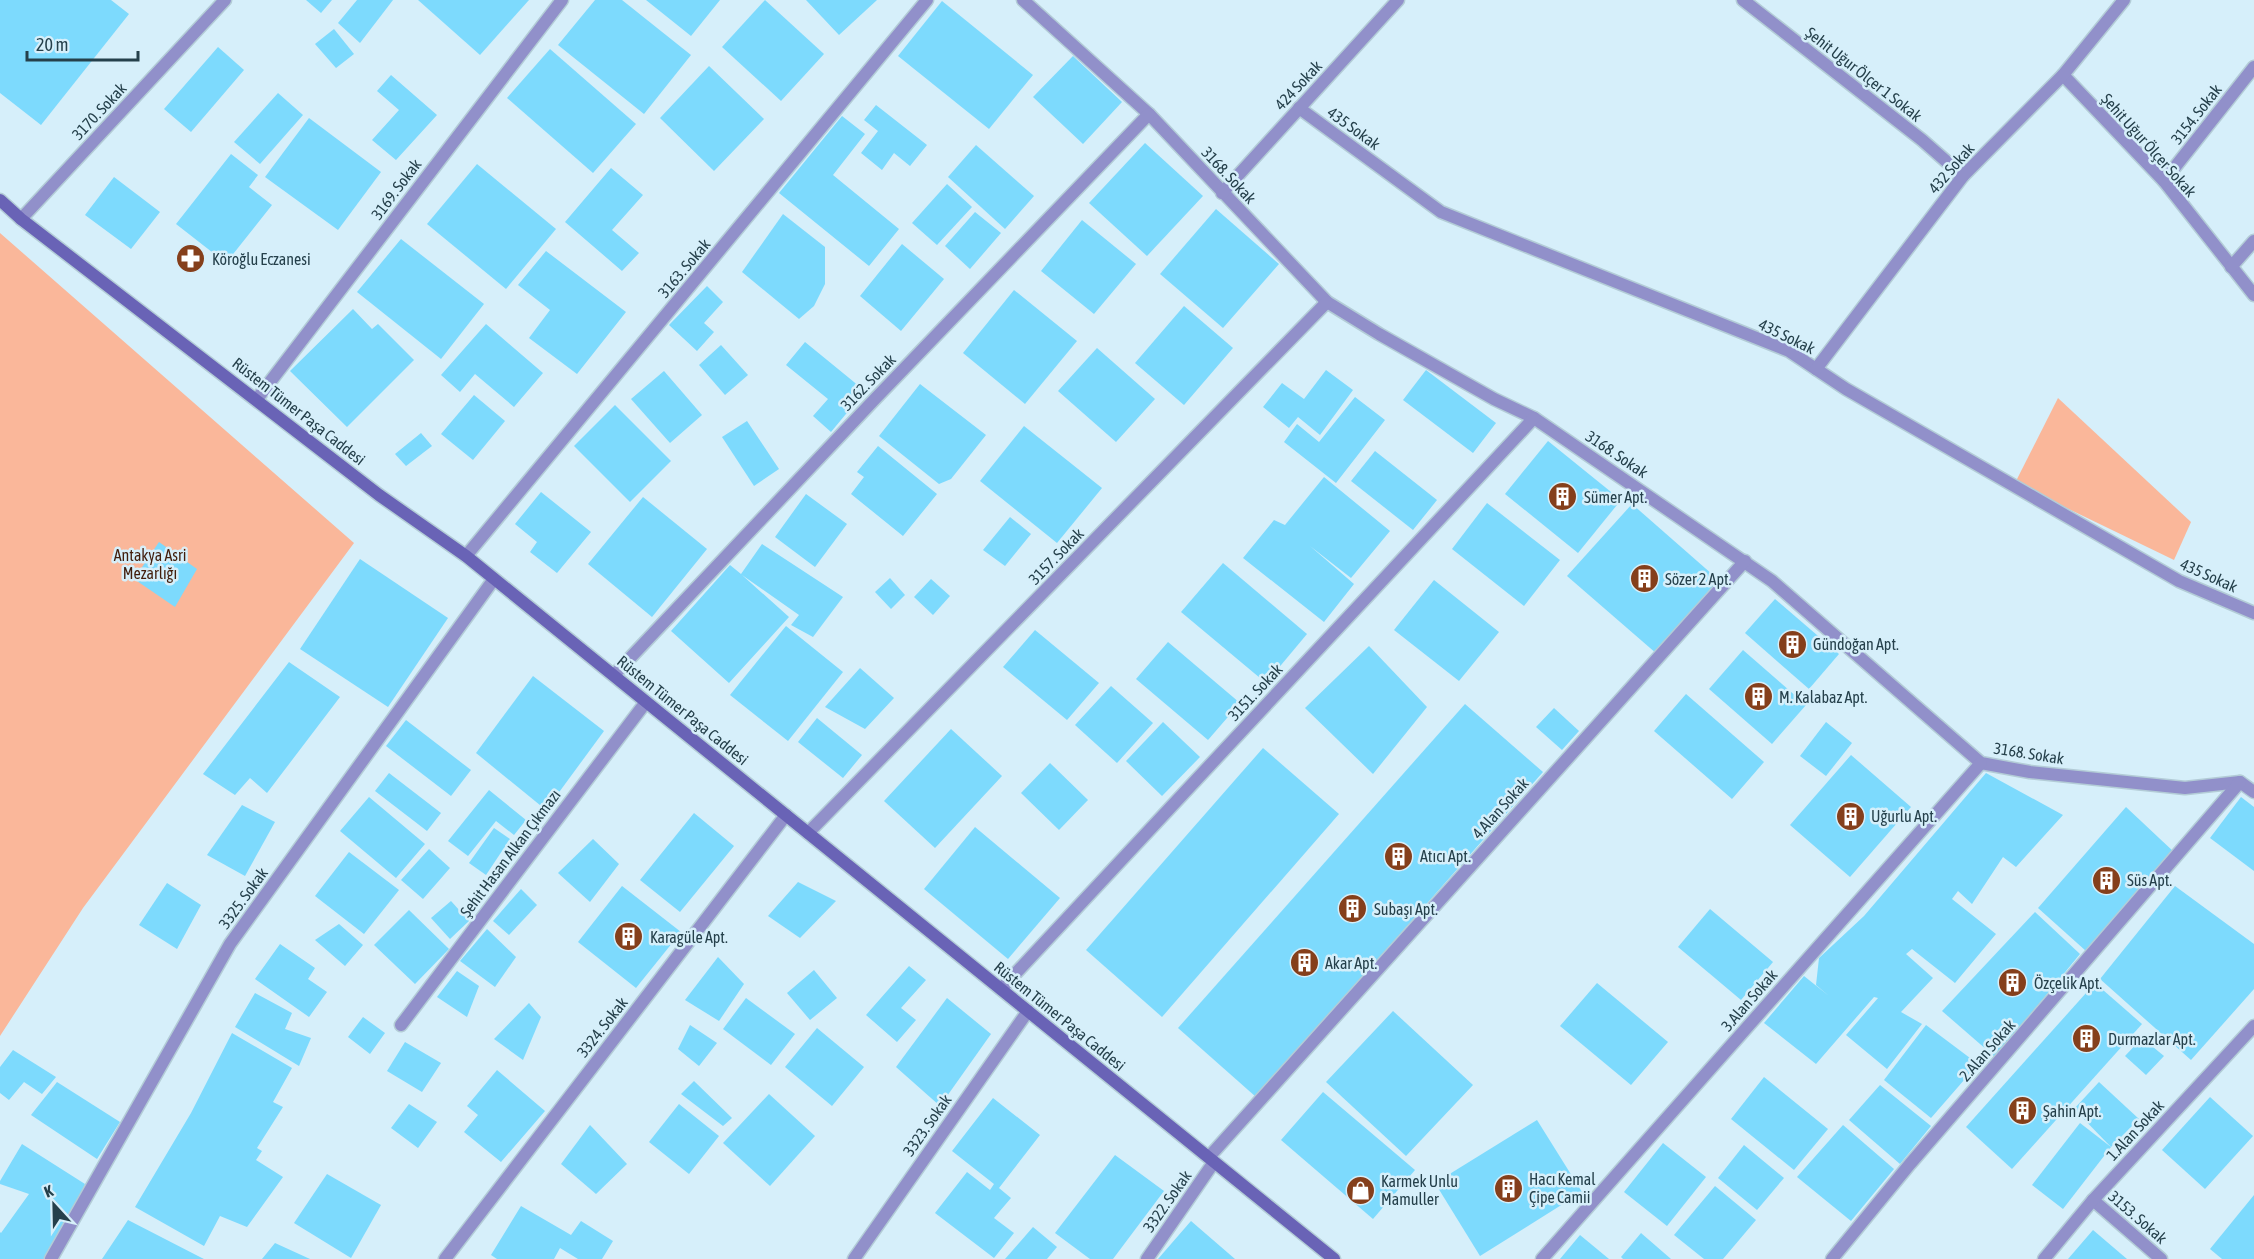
<svg xmlns="http://www.w3.org/2000/svg" width="2254" height="1259" viewBox="0 0 2254 1259" font-family="'Asap Condensed',sans-serif">
  <style>
    .green { fill: #fab79a }
    .building { fill: #7ddafd }
    .lines { fill: none; stroke-linecap: round; stroke-linejoin: round }
    .street-casing { stroke: #b3ccd7; stroke-width: 15 }
    .secondary-casing { stroke: #b3ccd7; stroke-width: 15 }
    .street { stroke: #9190ca; stroke-width: 12 }
    .secondary { stroke: #6963b6; stroke-width: 12 }
    .labels { text-anchor: middle; stroke-width: 5; stroke-linejoin: round; paint-order: stroke }
    .street-label { font-size: 16px; fill: #25404b; stroke: #d6effa }
    .poi-label { font-size: 16px; fill: #25404b; stroke: #d6effa; text-anchor: start }
    .park-label { font-size: 16px; fill: #421e0c; stroke: #d6effa }
  </style>
  <rect width="100%" height="100%" fill="#d6effa"/>
  <!-- green -->
  <g class="green">
    <path d="M0,233L354,543L83,908L0,1036Z"/>
    <path d="M2058,398L2191,522L2174,560L2015,483Z"/>
  </g>
  <!-- building -->
  <g class="building">
    <path d="M0,0H111L129,14L41,125L0,93Z"/>
    <path d="M306,0H332L321,13Z"/>
    <path d="M357,0H393L360,43L338,23Z"/>
    <path d="M418,0H529L480,55Z"/>
    <path d="M595,0H622L691,55L644,114L558,45Z"/>
    <path d="M646,0H720L691,36Z"/>
    <path d="M765,0L824,54L781,101L722,47Z"/>
    <path d="M806,0H877L839,35Z"/>
    <path d="M942,1L1033,75L989,129L898,56Z"/>
    <path d="M334,29L354,54L336,68L315,44Z"/>
    <path d="M218,47L244,70L191,132L164,109Z"/>
    <path d="M550,49L636,124L593,173L507,98Z"/>
    <path d="M1073,56L1122,102L1083,144L1033,97Z"/>
    <path d="M709,66L764,119L714,171L660,118Z"/>
    <path d="M391,75L437,115L396,160L372,140L399,110L377,91Z"/>
    <path d="M278,93L303,115L260,164L234,142Z"/>
    <path d="M876,105L927,145L910,166L894,153L882,170L861,153L878,131L864,120Z"/>
    <path d="M842,116L865,134L833,175L899,229L869,266L779,193Z"/>
    <path d="M309,118L381,172L338,230L265,177Z"/>
    <path d="M1145,143L1203,196L1147,256L1089,203Z"/>
    <path d="M976,145L1034,196L1005,229L948,177Z"/>
    <path d="M231,154L258,175L249,187L272,205L226,263L176,224Z"/>
    <path d="M477,164L556,229L506,289L427,224Z"/>
    <path d="M611,168L643,195L612,230L639,253L622,271L565,222Z"/>
    <path d="M114,177L160,212L131,249L85,215Z"/>
    <path d="M947,184L972,207L937,245L912,223Z"/>
    <path d="M1216,209L1279,264L1223,328L1160,274Z"/>
    <path d="M975,212L1001,233L970,269L945,246Z"/>
    <path d="M783,214L825,247V284L814,306L799,319L742,272Z"/>
    <path d="M1082,220L1136,264L1094,314L1041,271Z"/>
    <path d="M401,239L484,304L441,359L357,292Z"/>
    <path d="M902,244L944,279L901,331L860,296Z"/>
    <path d="M546,251L626,312L577,374L529,338L550,310L518,285Z"/>
    <path d="M707,286L723,302L704,323L714,332L697,351L669,325Z"/>
    <path d="M1014,290L1077,341L1025,404L963,353Z"/>
    <path d="M1184,306L1233,348L1184,405L1135,363Z"/>
    <path d="M353,309L372,329L378,324L414,360L347,427L290,371Z"/>
    <path d="M486,324L543,373L514,407L475,374L460,392L441,375Z"/>
    <path d="M805,342L865,391L831,432L813,416L828,399L786,365Z"/>
    <path d="M721,345L748,375L725,395L699,365Z"/>
    <path d="M1097,348L1155,399L1116,442L1058,391Z"/>
    <path d="M1326,370L1353,390L1320,435L1298,417L1289,428L1263,407L1282,383L1304,399Z"/>
    <path d="M1426,370L1496,423L1473,453L1403,400Z"/>
    <path d="M664,371L702,415L670,443L631,399Z"/>
    <path d="M920,384L986,435L951,479L939,484L879,436Z"/>
    <path d="M474,395L505,421L473,460L441,434Z"/>
    <path d="M1355,397L1385,420L1336,483L1284,442L1297,424L1319,442Z"/>
    <path d="M615,405L671,461L630,502L574,446Z"/>
    <path d="M747,421L779,469L754,486L722,437Z"/>
    <path d="M1024,426L1102,488L1057,543L980,481Z"/>
    <path d="M421,433L432,446L406,466L395,454Z"/>
    <path d="M1548,441L1621,500L1578,553L1505,494Z"/>
    <path d="M878,446L937,494L903,536L851,494L864,477L857,472Z"/>
    <path d="M1375,451L1437,500L1413,530L1351,481Z"/>
    <path d="M1324,477L1390,531L1351,578L1310,546L1354,584L1324,622L1243,558L1274,520L1285,525Z"/>
    <path d="M541,492L591,532L557,573L530,552L537,542L515,524Z"/>
    <path d="M806,494L847,524L815,567L775,537Z"/>
    <path d="M643,497L707,549L652,617L588,564Z"/>
    <path d="M1487,503L1560,560L1524,606L1452,549Z"/>
    <path d="M1632,504L1721,582L1657,654L1567,576Z"/>
    <path d="M1010,517L1031,534L1005,566L983,550Z"/>
    <path d="M159,542L197,569L175,607L134,579Z"/>
    <path d="M762,544L843,597L813,637L791,625L799,615L742,575L789,617L729,683L671,631L730,565L741,574Z"/>
    <path d="M360,559L448,618L388,707L300,649Z"/>
    <path d="M1223,563L1307,634L1266,683L1181,612Z"/>
    <path d="M890,578L905,595L891,609L875,592Z"/>
    <path d="M931,579L950,596L933,615L914,597Z"/>
    <path d="M1434,580L1499,632L1459,681L1394,630Z"/>
    <path d="M1775,599L1839,654L1809,689L1745,633Z"/>
    <path d="M786,626L843,672L788,741L730,695Z"/>
    <path d="M1035,630L1099,683L1067,720L1003,667Z"/>
    <path d="M1168,642L1240,703L1208,740L1136,679Z"/>
    <path d="M1369,646L1427,707L1373,774L1305,708Z"/>
    <path d="M1743,650L1806,705L1772,744L1709,689Z"/>
    <path d="M289,662L340,697L267,793L250,778L235,795L203,774Z"/>
    <path d="M860,668L894,698L865,729L825,707Z"/>
    <path d="M533,676L604,731L546,810L476,753Z"/>
    <path d="M1111,686L1153,723L1117,763L1075,725Z"/>
    <path d="M1686,694L1764,762L1732,799L1654,731Z"/>
    <path d="M1465,704L1543,772L1256,1097L1178,1028Z"/>
    <path d="M1554,708L1579,731L1562,750L1536,727Z"/>
    <path d="M817,718L862,755L843,778L798,742Z"/>
    <path d="M406,720L471,770L451,796L386,746Z"/>
    <path d="M1163,722L1200,757L1162,796L1126,761Z"/>
    <path d="M1826,722L1852,743L1826,776L1800,756Z"/>
    <path d="M951,729L1002,776L935,848L884,801Z"/>
    <path d="M1263,748L1339,814L1162,1017L1086,950Z"/>
    <path d="M1851,755L1911,807L1850,877L1790,825Z"/>
    <path d="M1050,763L1088,800L1059,830L1021,793Z"/>
    <path d="M389,773L441,813L427,831L375,791Z"/>
    <path d="M1986,773L2063,815L2016,867L2003,857L1972,904L1958,891L1952,899L1996,934L1955,983L1912,949L1906,954L1933,978L1901,1012L1922,1024L1887,1069L1846,1035L1878,998L1874,997L1816,1064L1764,1023L1804,976L1829,996L1816,985L1819,958L1864,916Z"/>
    <path d="M489,790L526,820L514,835L496,821L468,856L448,841Z"/>
    <path d="M369,797L425,844L396,878L340,831Z"/>
    <path d="M2241,797L2254,807V871L2210,838Z"/>
    <path d="M242,805L275,822L245,876L207,855Z"/>
    <path d="M2126,807L2175,853L2086,951L2038,908Z"/>
    <path d="M694,813L734,846L680,912L640,880Z"/>
    <path d="M975,827L1060,898L1008,959L924,889Z"/>
    <path d="M494,828L510,839L486,875L469,863Z"/>
    <path d="M593,839L619,864L590,902L558,873Z"/>
    <path d="M429,849L450,868L423,899L401,880Z"/>
    <path d="M349,852L399,890L364,934L315,896Z"/>
    <path d="M798,882L836,901L800,938L768,916Z"/>
    <path d="M167,883L201,905L177,949L139,925Z"/>
    <path d="M622,886L681,932L636,988L578,942Z"/>
    <path d="M2175,886L2254,944V989L2191,1060L2100,979Z"/>
    <path d="M521,889L537,905L509,935L493,921Z"/>
    <path d="M451,901L469,921L450,939L431,918Z"/>
    <path d="M1710,909L1773,962L1741,1000L1678,947Z"/>
    <path d="M409,910L449,949L415,984L374,945Z"/>
    <path d="M2035,912L2080,954L1995,1057L1942,1011Z"/>
    <path d="M339,924L363,945L345,966L315,940Z"/>
    <path d="M487,929L516,957L495,987L460,961Z"/>
    <path d="M280,944L315,968L308,979L327,992L309,1017L255,979Z"/>
    <path d="M718,957L744,984L719,1021L685,1000Z"/>
    <path d="M909,966L926,980L901,1008L916,1020L897,1042L866,1015Z"/>
    <path d="M814,970L837,998L810,1020L787,993Z"/>
    <path d="M457,971L479,986L467,1017L437,997Z"/>
    <path d="M1597,983L1668,1042L1631,1085L1560,1026Z"/>
    <path d="M2095,983L2142,1024L2012,1169L1966,1127Z"/>
    <path d="M255,993L292,1013L285,1029L311,1038L299,1066L235,1027Z"/>
    <path d="M746,998L795,1034L771,1065L723,1029Z"/>
    <path d="M947,998L991,1034L940,1106L896,1067Z"/>
    <path d="M529,1003L541,1017L523,1060L494,1039Z"/>
    <path d="M1393,1011L1473,1085L1406,1156L1326,1082Z"/>
    <path d="M363,1017L385,1033L370,1054L348,1037Z"/>
    <path d="M690,1025L717,1043L699,1066L678,1049Z"/>
    <path d="M1926,1025L1978,1064L1931,1118L1884,1080Z"/>
    <path d="M817,1028L864,1067L832,1106L785,1067Z"/>
    <path d="M232,1033L292,1068L273,1102L283,1107L257,1148L262,1151L256,1160L283,1177L247,1227L220,1216L204,1246L135,1207L191,1113Z"/>
    <path d="M2142,1038L2164,1056L2146,1075L2125,1056Z"/>
    <path d="M405,1042L441,1063L422,1092L387,1071Z"/>
    <path d="M13,1050L56,1077L42,1094L24,1082L9,1100L0,1093V1067Z"/>
    <path d="M497,1070L545,1111L501,1162L464,1132L478,1115L467,1106Z"/>
    <path d="M1764,1077L1828,1129L1794,1170L1731,1119Z"/>
    <path d="M694,1081L732,1118L723,1126L681,1094Z"/>
    <path d="M57,1082L120,1122L97,1159L31,1115Z"/>
    <path d="M2099,1082L2139,1119L2111,1147L2074,1109Z"/>
    <path d="M1880,1085L1931,1126L1900,1164L1849,1120Z"/>
    <path d="M1323,1092L1415,1170L1373,1219L1281,1140Z"/>
    <path d="M769,1094L815,1136L770,1186L723,1143Z"/>
    <path d="M2210,1097L2253,1136L2205,1189L2162,1150Z"/>
    <path d="M993,1098L1040,1135L999,1188L1011,1198L994,1218L1014,1233L994,1258L935,1213L967,1172L990,1190L994,1184L952,1151Z"/>
    <path d="M409,1104L437,1122L418,1148L391,1128Z"/>
    <path d="M679,1104L719,1136L689,1174L649,1142Z"/>
    <path d="M1537,1120L1582,1192L1480,1256L1435,1183Z"/>
    <path d="M2080,1123L2111,1147L2063,1209L2032,1185Z"/>
    <path d="M590,1125L627,1164L596,1194L561,1164Z"/>
    <path d="M1843,1125L1894,1169L1851,1221L1797,1177Z"/>
    <path d="M1663,1143L1706,1177L1667,1226L1624,1192Z"/>
    <path d="M22,1144L85,1184L71,1215L45,1259H0V1232L1,1233L29,1194L0,1184V1181Z"/>
    <path d="M1744,1145L1784,1178L1757,1210L1718,1178Z"/>
    <path d="M1115,1155L1164,1191L1113,1259H1090L1055,1233Z"/>
    <path d="M327,1174L381,1205L351,1258L294,1223Z"/>
    <path d="M1715,1186L1756,1220L1723,1259H1704L1674,1235Z"/>
    <path d="M2254,1195V1259H2222L2210,1249Z"/>
    <path d="M521,1206L571,1235L581,1221L613,1241L602,1259H578L560,1248L554,1259H497L491,1255Z"/>
    <path d="M128,1220L198,1256L204,1259H102Z"/>
    <path d="M1191,1221L1235,1259H1158Z"/>
    <path d="M1033,1227L1057,1247L1047,1259H1005Z"/>
    <path d="M2093,1230L2127,1259H2068Z"/>
    <path d="M1641,1233L1671,1259H1623L1621,1257Z"/>
    <path d="M1580,1235L1609,1259H1560Z"/>
    <path d="M275,1243L310,1259H262Z"/>
  </g>
  <g class="lines">
    <defs>
      <g id="street">
        <path d="M1023,0L1149,114L1327,302L1379,334L1494,399L1534,418L1772,581L1981,763L2030,772L2185,788L2240,782L2254,792"/>
        <path d="M1743,0L1922,140L1963,176"/>
        <path d="M2063,75L2164,181L2254,295"/>
        <path d="M1299,108L1441,212L1789,351L1846,389L2179,581L2254,613"/>
        <path d="M2164,181L2254,67"/>
        <path d="M1222,193L1398,0"/>
        <path d="M21,219L225,0"/>
        <path d="M2231,267L2254,241"/>
        <path d="M1816,369L1963,176L2063,75L2124,0"/>
        <path d="M257,399L562,0"/>
        <path d="M466,556L927,0"/>
        <path d="M614,675L873,401L1149,114"/>
        <path d="M808,833L1327,302"/>
        <path d="M1001,989L1534,418"/>
        <path d="M401,1025L646,702"/>
        <path d="M1209,1157L1745,561"/>
        <path d="M2093,1200L2161,1259"/>
        <path d="M51,1259L230,944L494,579"/>
        <path d="M445,1259L786,815"/>
        <path d="M854,1259L1028,1011"/>
        <path d="M1147,1259L1214,1162"/>
        <path d="M1542,1259L1981,763"/>
        <path d="M1832,1259L1910,1164L2240,782"/>
        <path d="M2044,1259L2093,1200L2254,1026"/>
      </g>
      <path id="secondary" d="M0,200L21,219L379,495L466,556L1334,1259"/>
    </defs>
    <!-- street casing -->
    <use href="#street" class="street-casing"/>
    <!-- secondary casing -->
    <use href="#secondary" class="secondary-casing"/>
    <!-- street -->
    <use href="#street" class="street"/>
    <!-- secondary -->
    <use href="#secondary" class="secondary"/>
  </g>
  <!-- icons -->
  <defs>
    <symbol id="pharmacy-disc" viewBox="-11 -11 22 22"><circle r="9.5" fill="#853f1b" stroke="#d6effa"/><path d="M-2-6h4v4h4v4h-4v4h-4v-4h-4v-4h4Z" fill="#fff"/></symbol>
    <symbol id="building-disc" viewBox="-11 -11 22 22"><circle r="9.5" fill="#853f1b" stroke="#d6effa"/><path d="M-4-6H4V6H1V3H-1V6H-4ZM-2.5-4.3h1.7v1.8h-1.7ZM.8-4.3h1.7v1.8H.8ZM-2.5-1h1.7V.8h-1.7ZM.8-1h1.7V.8H.8Z" fill="#fff"/></symbol>
    <symbol id="shop-disc" viewBox="-11 -11 22 22"><circle r="9.5" fill="#853f1b" stroke="#d6effa"/><path d="M-5-2.5h2.3a2.7 3.5 0 0 1 5.4 0H5L5.5 6h-11ZM-1.5-2.5h3a1.5 2.3 0 0 0-3 0Z" fill="#fff"/></symbol>
  </defs>
  <g fill-rule="evenodd">
    <use href="#pharmacy-disc" x="174" y="242" width="33" height="33"/>
    <use href="#building-disc" x="1546" y="480" width="33" height="33"/>
    <use href="#building-disc" x="1628" y="562" width="33" height="33"/>
    <use href="#building-disc" x="1776" y="628" width="33" height="33"/>
    <use href="#building-disc" x="1742" y="680" width="33" height="33"/>
    <use href="#building-disc" x="1834" y="800" width="33" height="33"/>
    <use href="#building-disc" x="1382" y="840" width="33" height="33"/>
    <use href="#building-disc" x="2090" y="864" width="33" height="33"/>
    <use href="#building-disc" x="1336" y="892" width="33" height="33"/>
    <use href="#building-disc" x="612" y="920" width="33" height="33"/>
    <use href="#building-disc" x="1288" y="946" width="33" height="33"/>
    <use href="#building-disc" x="1996" y="966" width="33" height="33"/>
    <use href="#building-disc" x="2070" y="1022" width="33" height="33"/>
    <use href="#building-disc" x="2006" y="1094" width="33" height="33"/>
    <use href="#building-disc" x="1492" y="1172" width="33" height="33"/>
    <use href="#shop-disc" x="1344" y="1174" width="33" height="33"/>
  </g>
  <g class="labels">
    <!-- street labels -->
    <g class="street-label">
      <text transform="translate(1864 74) rotate(38)" y="6">Şehit Uğur Ölçer 1 Sokak</text>
      <text transform="translate(1298 85) rotate(-47)" y="6">424 Sokak</text>
      <text transform="translate(99 111) rotate(-47)" y="6">3170. Sokak</text>
      <text transform="translate(2196 114) rotate(-52)" y="6">3154. Sokak</text>
      <text transform="translate(1354 128) rotate(36)" y="6">435 Sokak</text>
      <text transform="translate(2149 145) rotate(48)" y="6">Şehit Uğur Ölçer Sokak</text>
      <text transform="translate(1951 168) rotate(-49)" y="6">432 Sokak</text>
      <text transform="translate(1229 175) rotate(47)" y="6">3168. Sokak</text>
      <text transform="translate(396 189) rotate(-53)" y="6">3169. Sokak</text>
      <text transform="translate(684 268) rotate(-50)" y="6">3163. Sokak</text>
      <text transform="translate(1787 336) rotate(26)" y="6">435 Sokak</text>
      <text transform="translate(868 382) rotate(-46)" y="6">3162. Sokak</text>
      <text transform="translate(299 411) rotate(38)" y="6">Rüstem Tümer Paşa Caddesi</text>
      <text transform="translate(1617 454) rotate(34)" y="6">3168. Sokak</text>
      <text transform="translate(1056 556) rotate(-46)" y="6">3157. Sokak</text>
      <text transform="translate(2209 575) rotate(24)" y="6">435 Sokak</text>
      <text transform="translate(1255 692) rotate(-47)" y="6">3151. Sokak</text>
      <text transform="translate(683 710) rotate(39)" y="6">Rüstem Tümer Paşa Caddesi</text>
      <text transform="translate(2029 753) rotate(9)" y="6">3168. Sokak</text>
      <text transform="translate(1500 808) rotate(-48)" y="6">4.Alan Sokak</text>
      <text transform="translate(510 853) rotate(-53)" y="6">Şehit Hasan Alkan Çıkmazı</text>
      <text transform="translate(243 898) rotate(-54)" y="6">3325. Sokak</text>
      <text transform="translate(1749 1000) rotate(-49)" y="6">3.Alan Sokak</text>
      <text transform="translate(1060 1016) rotate(39)" y="6">Rüstem Tümer Paşa Caddesi</text>
      <text transform="translate(602 1027) rotate(-52)" y="6">3324. Sokak</text>
      <text transform="translate(1987 1050) rotate(-49)" y="6">2.Alan Sokak</text>
      <text transform="translate(927 1125) rotate(-55)" y="6">3323. Sokak</text>
      <text transform="translate(2135 1130) rotate(-47)" y="6">1.Alan Sokak</text>
      <text transform="translate(1167 1201) rotate(-55)" y="6">3322. Sokak</text>
      <text transform="translate(2138 1217) rotate(41)" y="6">3153. Sokak</text>
    </g>
    <!-- poi labels -->
    <g class="poi-label">
      <text x="212" y="265">Köroğlu Eczanesi</text>
      <text x="1584" y="503">Sümer Apt.</text>
      <text x="1665" y="585">Sözer 2 Apt.</text>
      <text x="1813" y="650">Gündoğan Apt.</text>
      <text x="1779" y="703">M. Kalabaz Apt.</text>
      <text x="1871" y="822">Uğurlu Apt.</text>
      <text x="1420" y="862">Atıcı Apt.</text>
      <text x="2127" y="886">Süs Apt.</text>
      <text x="1374" y="915">Subaşı Apt.</text>
      <text x="650" y="943">Karagüle Apt.</text>
      <text x="1325" y="969">Akar Apt.</text>
      <text x="2034" y="989">Özçelik Apt.</text>
      <text x="2108" y="1045">Durmazlar Apt.</text>
      <text x="2043" y="1117">Şahin Apt.</text>
      <text x="1529" y="1185">Hacı Kemal<tspan x="1529" dy="18">Çipe Camii</tspan></text>
      <text x="1381" y="1187">Karmek Unlu<tspan x="1381" dy="18">Mamuller</tspan></text>
    </g>
    <!-- park labels -->
    <g class="park-label">
      <text x="150" y="561">Antakya Asri<tspan x="150" dy="18">Mezarlığı</tspan></text>
    </g>
  </g>
  <!-- north arrow -->
  <g transform="translate(54 1205) rotate(338)" stroke="#d6effa" stroke-width="4.5" paint-order="stroke">
  <path d="M0-4.5L10 22L0 15L-10 22Z" fill="#25404b"/>
  <text y="-9" font-size="16" font-weight="bold" text-anchor="middle" fill="#25404b">K</text>
  </g>
  <!-- scale -->
  <path d="M27 51v9h111v-9" fill="none" stroke="#25404b" stroke-width="3"/>
  <text x="36" y="51" font-size="18" fill="#25404b" stroke="#d6effa" stroke-width="4.5" paint-order="stroke">20 m</text>
</svg>
